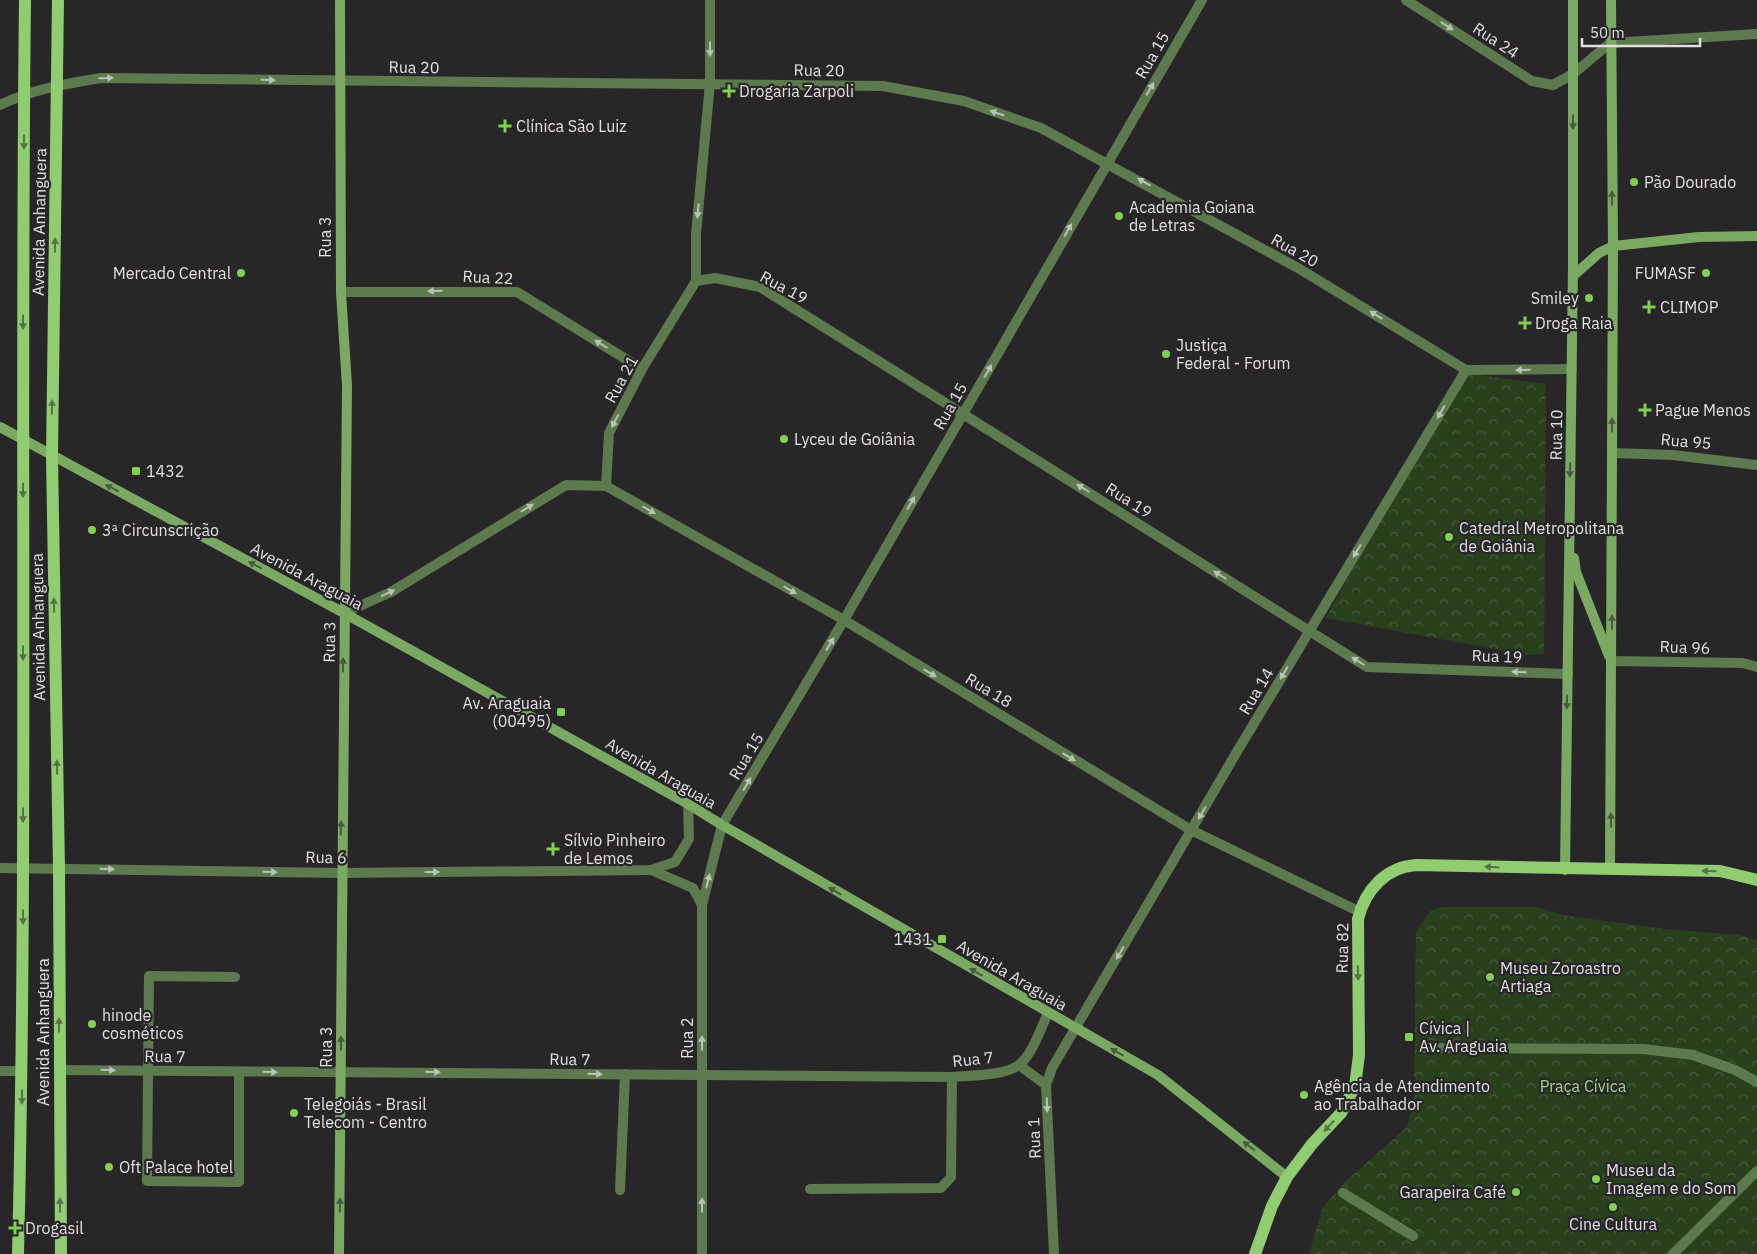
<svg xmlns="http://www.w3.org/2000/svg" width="1757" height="1254" viewBox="0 0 1757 1254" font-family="'IBM Plex Sans',sans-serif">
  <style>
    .forest { fill: url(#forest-crowns) }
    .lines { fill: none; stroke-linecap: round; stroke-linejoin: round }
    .street { stroke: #5d7a4e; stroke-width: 10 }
    .secondary { stroke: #7aa962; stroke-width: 10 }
    .primary { stroke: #90cd71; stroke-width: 12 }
    .oneway { fill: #bac1b6 }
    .oneway2 { fill: #495a40 }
    .oneway3 { fill: #577149 }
    .poi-dot { fill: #80d051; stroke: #292629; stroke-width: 2 }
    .labels { text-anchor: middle; stroke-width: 4.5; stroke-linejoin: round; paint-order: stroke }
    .street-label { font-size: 16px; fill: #e2e0e2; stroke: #292629 }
    .poi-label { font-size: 16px; fill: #e2e0e2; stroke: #292629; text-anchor: start }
    .park-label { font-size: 16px; fill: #a0da82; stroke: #292629 }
  </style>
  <defs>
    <pattern id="forest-crowns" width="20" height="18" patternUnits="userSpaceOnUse" patternTransform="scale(1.25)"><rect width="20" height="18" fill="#29401d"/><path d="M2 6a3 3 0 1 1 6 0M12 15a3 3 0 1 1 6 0" fill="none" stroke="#485b3e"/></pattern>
  </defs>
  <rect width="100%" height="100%" fill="#292629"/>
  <!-- forest -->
  <g class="forest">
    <path d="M1472,374L1546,384L1544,654L1527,655L1326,618L1455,380Z"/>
    <path d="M1442,907H1538L1562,915L1664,929L1740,935L1757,940V1254H1309L1323,1207L1346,1181L1407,1127L1414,1100L1416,931L1430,911Z"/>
  </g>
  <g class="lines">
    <!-- street -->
    <g class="street">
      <path d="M1406,0L1532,81L1553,85L1573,74L1610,43L1757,34"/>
      <path d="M0,105C33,89 65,84 101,78L883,86L964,101L1041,128L1298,268L1466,370L1572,369"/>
      <path d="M696,281L715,278L760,287L1367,667L1568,674"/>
      <path d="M341,292H517L642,369"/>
      <path d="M1612,453L1673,455L1757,465"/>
      <path d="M606,486L609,433L642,369L696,281V234L710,83V0"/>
      <path d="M344,613L391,592L566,485L606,486L844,620L1191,830L1360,912"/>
      <path d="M1611,661L1743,663L1757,667"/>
      <path d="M0,868L341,873L651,870L675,862L689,839L688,804"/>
      <path d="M651,870L693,888L702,905"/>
      <path d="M235,977L149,976L147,1181L239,1182V1072"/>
      <path d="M1424,1048L1643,1049L1693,1055L1735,1070L1757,1082"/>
      <path d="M1019,1065L1046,1085"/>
      <path d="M59,1070L952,1077C970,1075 1004,1076 1019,1065C1032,1055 1041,1028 1048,1013"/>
      <path d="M0,1071H22"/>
      <path d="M810,1189L941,1188L951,1177L952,1077"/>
      <path d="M620,1190L625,1074"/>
      <path d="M1343,1193L1413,1236"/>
      <path d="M702,1254V905L722,825L844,620L1202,0"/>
      <path d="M1054,1254L1046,1085L1052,1068L1238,750L1466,370"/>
      <path d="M1673,1254L1757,1171"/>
    </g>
    <!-- secondary -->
    <g class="secondary">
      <path d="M1573,276L1599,253L1613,246L1699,237L1757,236"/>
      <path d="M0,427L344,613L688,804L722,825L1158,1075L1287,1177"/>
      <path d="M1574,558L1576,572L1609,656"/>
      <path d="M1610,869L1613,246L1611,0"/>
      <path d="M1565,870L1573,266V0"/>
      <path d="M339,1254L347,386L341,292L340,0"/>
    </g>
    <!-- primary -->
    <g class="primary">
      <path d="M58,0L52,456L59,869L61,1254"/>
      <path d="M18,1254C28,836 20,418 25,0"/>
      <path d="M1255,1254L1272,1206L1287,1177L1312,1144L1341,1113L1355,1086L1359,1055L1358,919C1365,890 1386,867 1416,865L1720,871L1757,880"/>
    </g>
  </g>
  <!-- one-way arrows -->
  <defs><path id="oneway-solid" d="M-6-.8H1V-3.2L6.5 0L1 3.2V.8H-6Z" transform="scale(1.25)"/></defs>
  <g class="oneway">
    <use href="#oneway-solid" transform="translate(1447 26) rotate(33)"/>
    <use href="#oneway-solid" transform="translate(710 49) rotate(90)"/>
    <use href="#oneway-solid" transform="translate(106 78) rotate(-1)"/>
    <use href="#oneway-solid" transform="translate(268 80) rotate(1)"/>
    <use href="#oneway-solid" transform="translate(1150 89) rotate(-60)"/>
    <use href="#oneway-solid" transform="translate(997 113) rotate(-161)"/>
    <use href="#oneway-solid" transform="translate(1144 182) rotate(-151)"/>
    <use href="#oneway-solid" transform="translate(698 211) rotate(95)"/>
    <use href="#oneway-solid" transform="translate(1068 230) rotate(-60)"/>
    <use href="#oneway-solid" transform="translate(435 291) rotate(179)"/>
    <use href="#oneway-solid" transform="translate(1376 315) rotate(-149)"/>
    <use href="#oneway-solid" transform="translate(601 344) rotate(-148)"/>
    <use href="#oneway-solid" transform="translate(1523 370) rotate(179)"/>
    <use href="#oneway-solid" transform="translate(988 371) rotate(-60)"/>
    <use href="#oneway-solid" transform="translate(1441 412) rotate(121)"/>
    <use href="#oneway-solid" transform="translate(615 421) rotate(118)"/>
    <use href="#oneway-solid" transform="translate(1083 488) rotate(-148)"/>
    <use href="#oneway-solid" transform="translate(911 503) rotate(-60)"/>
    <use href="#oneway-solid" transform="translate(527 508) rotate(-32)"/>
    <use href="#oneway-solid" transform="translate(649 510) rotate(30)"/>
    <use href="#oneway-solid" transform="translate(1357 551) rotate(121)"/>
    <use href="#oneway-solid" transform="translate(1220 575) rotate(-148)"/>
    <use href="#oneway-solid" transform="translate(790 590) rotate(30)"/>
    <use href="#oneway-solid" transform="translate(388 593) rotate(-26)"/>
    <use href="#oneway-solid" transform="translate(830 644) rotate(-59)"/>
    <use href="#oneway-solid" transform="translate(1358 661) rotate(-148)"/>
    <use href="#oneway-solid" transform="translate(1519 672) rotate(-178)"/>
    <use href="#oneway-solid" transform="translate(930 673) rotate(31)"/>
    <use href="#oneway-solid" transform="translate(1284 673) rotate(121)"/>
    <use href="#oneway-solid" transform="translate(1069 757) rotate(31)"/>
    <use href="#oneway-solid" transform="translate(747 784) rotate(-59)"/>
    <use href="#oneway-solid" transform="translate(1202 813) rotate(120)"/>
    <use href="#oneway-solid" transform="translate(107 869) rotate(1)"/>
    <use href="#oneway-solid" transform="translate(270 872) rotate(1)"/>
    <use href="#oneway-solid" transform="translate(432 872)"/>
    <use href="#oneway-solid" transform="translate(708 881) rotate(-76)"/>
    <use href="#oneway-solid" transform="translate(1120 953) rotate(120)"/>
    <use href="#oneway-solid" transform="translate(702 1043) rotate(-90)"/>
    <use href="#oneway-solid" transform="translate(108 1070) rotate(1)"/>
    <use href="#oneway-solid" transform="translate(270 1072) rotate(1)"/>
    <use href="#oneway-solid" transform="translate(433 1072) rotate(1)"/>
    <use href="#oneway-solid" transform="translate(595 1074) rotate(1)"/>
    <use href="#oneway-solid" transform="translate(1047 1105) rotate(88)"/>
    <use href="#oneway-solid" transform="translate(702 1205) rotate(-90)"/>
  </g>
  <g class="oneway2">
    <use href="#oneway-solid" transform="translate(1573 122) rotate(90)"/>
    <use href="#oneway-solid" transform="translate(1612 198) rotate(-91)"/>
    <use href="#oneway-solid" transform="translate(1612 425) rotate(-90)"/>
    <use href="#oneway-solid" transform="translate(1570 470) rotate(91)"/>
    <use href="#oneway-solid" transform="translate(112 488) rotate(-152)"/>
    <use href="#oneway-solid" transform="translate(255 565) rotate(-152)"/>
    <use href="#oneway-solid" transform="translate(1612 622) rotate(-90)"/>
    <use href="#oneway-solid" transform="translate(343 665) rotate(-89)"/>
    <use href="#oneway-solid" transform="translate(1567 702) rotate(91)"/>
    <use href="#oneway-solid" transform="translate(1611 820) rotate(-90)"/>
    <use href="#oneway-solid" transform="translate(341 828) rotate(-89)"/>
    <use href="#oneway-solid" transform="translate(835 891) rotate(-150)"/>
    <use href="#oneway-solid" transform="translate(976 972) rotate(-150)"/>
    <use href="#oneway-solid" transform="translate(341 1043) rotate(-90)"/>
    <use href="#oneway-solid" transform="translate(1117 1052) rotate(-151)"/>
    <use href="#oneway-solid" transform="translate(1249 1146) rotate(-142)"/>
    <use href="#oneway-solid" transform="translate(340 1205) rotate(-89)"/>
  </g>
  <g class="oneway3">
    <use href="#oneway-solid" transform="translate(24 142) rotate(90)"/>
    <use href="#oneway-solid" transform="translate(55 245) rotate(-89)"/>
    <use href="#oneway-solid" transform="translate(23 322) rotate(90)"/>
    <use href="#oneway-solid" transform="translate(52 407) rotate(-89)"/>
    <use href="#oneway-solid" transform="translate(23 490) rotate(90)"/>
    <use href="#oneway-solid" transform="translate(54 605) rotate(-91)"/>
    <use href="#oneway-solid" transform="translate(23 653) rotate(90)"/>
    <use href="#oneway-solid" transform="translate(57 767) rotate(-91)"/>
    <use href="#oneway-solid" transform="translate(23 815) rotate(90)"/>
    <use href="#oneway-solid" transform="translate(1492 867) rotate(-178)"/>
    <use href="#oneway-solid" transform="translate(1709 871) rotate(-178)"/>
    <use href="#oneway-solid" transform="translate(23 917) rotate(90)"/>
    <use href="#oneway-solid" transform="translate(1358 973) rotate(89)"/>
    <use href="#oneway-solid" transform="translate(59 1025) rotate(-90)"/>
    <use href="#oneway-solid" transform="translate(22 1097) rotate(91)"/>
    <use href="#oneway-solid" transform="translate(1329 1126) rotate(133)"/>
    <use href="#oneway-solid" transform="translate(60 1205) rotate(-91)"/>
  </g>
  <!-- markers -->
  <g class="poi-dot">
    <path d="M726.5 83.5h5v5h5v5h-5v5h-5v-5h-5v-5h5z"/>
    <path d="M502.5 118.5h5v5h5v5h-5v5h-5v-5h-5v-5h5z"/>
    <circle cx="1634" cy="182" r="5"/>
    <circle cx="1119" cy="216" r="5"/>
    <circle cx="241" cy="273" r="5"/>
    <circle cx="1706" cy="273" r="5"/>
    <circle cx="1589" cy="298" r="5"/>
    <path d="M1646.5 299.5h5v5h5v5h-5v5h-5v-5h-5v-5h5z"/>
    <path d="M1522.5 315.5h5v5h5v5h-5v5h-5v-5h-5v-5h5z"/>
    <circle cx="1166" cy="354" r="5"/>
    <path d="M1642.5 402.5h5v5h5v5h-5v5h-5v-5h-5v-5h5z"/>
    <circle cx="784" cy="439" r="5"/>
    <rect x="131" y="466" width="10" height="10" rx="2.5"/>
    <circle cx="92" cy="530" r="5"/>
    <circle cx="1449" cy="537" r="5"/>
    <rect x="556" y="707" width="10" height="10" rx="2.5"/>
    <path d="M550.5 841.5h5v5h5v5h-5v5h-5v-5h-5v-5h5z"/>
    <rect x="937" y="934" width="10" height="10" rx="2.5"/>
    <circle cx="1490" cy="977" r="5"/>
    <circle cx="92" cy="1024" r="5"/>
    <rect x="1404" y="1032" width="10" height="10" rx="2.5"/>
    <circle cx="1304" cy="1095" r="5"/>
    <circle cx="294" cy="1113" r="5"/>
    <circle cx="109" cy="1167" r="5"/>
    <circle cx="1596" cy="1179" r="5"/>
    <circle cx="1516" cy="1192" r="5"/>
    <circle cx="1613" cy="1207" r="5"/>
    <path d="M12.5 1220.5h5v5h5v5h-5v5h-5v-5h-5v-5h5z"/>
  </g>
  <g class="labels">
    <!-- street labels -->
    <g class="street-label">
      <text transform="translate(1496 40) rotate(33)" y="6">Rua 24</text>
      <text transform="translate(1152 55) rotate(-60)" y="6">Rua 15</text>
      <text transform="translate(414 67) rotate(1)" y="6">Rua 20</text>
      <text transform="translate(819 70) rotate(1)" y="6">Rua 20</text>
      <text transform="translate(39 222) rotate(-89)" y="6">Avenida Anhanguera</text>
      <text transform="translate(325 237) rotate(-90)" y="6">Rua 3</text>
      <text transform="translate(1295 250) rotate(29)" y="6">Rua 20</text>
      <text transform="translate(488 277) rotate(3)" y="6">Rua 22</text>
      <text transform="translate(784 287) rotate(28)" y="6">Rua 19</text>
      <text transform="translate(621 379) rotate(-61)" y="6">Rua 21</text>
      <text transform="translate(950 406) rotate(-60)" y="6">Rua 15</text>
      <text transform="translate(1556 435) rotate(-89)" y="6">Rua 10</text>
      <text transform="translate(1686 441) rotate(5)" y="6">Rua 95</text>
      <text transform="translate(1129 500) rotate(32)" y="6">Rua 19</text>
      <text transform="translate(307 576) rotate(28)" y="6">Avenida Araguaia</text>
      <text transform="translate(38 627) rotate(-91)" y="6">Avenida Anhanguera</text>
      <text transform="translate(329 642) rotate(-89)" y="6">Rua 3</text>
      <text transform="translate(1685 647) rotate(2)" y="6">Rua 96</text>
      <text transform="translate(1497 656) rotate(2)" y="6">Rua 19</text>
      <text transform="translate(989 690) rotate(31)" y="6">Rua 18</text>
      <text transform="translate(1256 691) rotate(-59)" y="6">Rua 14</text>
      <text transform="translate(746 756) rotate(-59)" y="6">Rua 15</text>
      <text transform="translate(661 773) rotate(30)" y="6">Avenida Araguaia</text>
      <text transform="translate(326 857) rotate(1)" y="6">Rua 6</text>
      <text transform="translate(1342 948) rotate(-89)" y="6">Rua 82</text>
      <text transform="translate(1012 975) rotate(30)" y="6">Avenida Araguaia</text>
      <text transform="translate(43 1032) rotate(-90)" y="6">Avenida Anhanguera</text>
      <text transform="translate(687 1038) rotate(-90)" y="6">Rua 2</text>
      <text transform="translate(326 1047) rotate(-90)" y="6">Rua 3</text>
      <text transform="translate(165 1056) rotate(1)" y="6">Rua 7</text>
      <text transform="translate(570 1059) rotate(1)" y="6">Rua 7</text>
      <text transform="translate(973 1059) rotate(-6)" y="6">Rua 7</text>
      <text transform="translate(1034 1138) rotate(-92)" y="6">Rua 1</text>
    </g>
    <!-- poi labels -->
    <g class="poi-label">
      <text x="739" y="97">Drogaria Zarpoli</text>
      <text x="516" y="132">Clínica São Luiz</text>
      <text x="1644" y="188">Pão Dourado</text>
      <text x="1129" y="213">Academia Goiana<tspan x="1129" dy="18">de Letras</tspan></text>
      <text x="231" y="279" text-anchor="end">Mercado Central</text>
      <text x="1696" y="279" text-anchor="end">FUMASF</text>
      <text x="1579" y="304" text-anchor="end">Smiley</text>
      <text x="1660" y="313">CLIMOP</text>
      <text x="1535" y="329">Droga Raia</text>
      <text x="1176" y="351">Justiça<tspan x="1176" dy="18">Federal - Forum</tspan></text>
      <text x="1655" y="416">Pague Menos</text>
      <text x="794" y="445">Lyceu de Goiânia</text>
      <text x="146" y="477">1432</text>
      <text x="1459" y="534">Catedral Metropolitana<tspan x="1459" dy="18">de Goiânia</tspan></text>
      <text x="102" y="536">3ª Circunscrição</text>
      <text x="551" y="709" text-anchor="end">Av. Araguaia<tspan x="551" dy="18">(00495)</tspan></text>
      <text x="564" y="846">Sílvio Pinheiro<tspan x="564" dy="18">de Lemos</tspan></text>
      <text x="932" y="945" text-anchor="end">1431</text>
      <text x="1500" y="974">Museu Zoroastro<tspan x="1500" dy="18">Artiaga</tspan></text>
      <text x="102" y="1021">hinode<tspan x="102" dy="18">cosméticos</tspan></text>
      <text x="1419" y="1034">Cívica |<tspan x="1419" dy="18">Av. Araguaia</tspan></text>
      <text x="1314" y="1092">Agência de Atendimento<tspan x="1314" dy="18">ao Trabalhador</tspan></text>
      <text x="304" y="1110">Telegoiás - Brasil<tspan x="304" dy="18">Telecom - Centro</tspan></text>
      <text x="119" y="1173">Oft Palace hotel</text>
      <text x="1606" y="1176">Museu da<tspan x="1606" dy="18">Imagem e do Som</tspan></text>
      <text x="1506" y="1198" text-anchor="end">Garapeira Café</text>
      <text x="1613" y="1230" text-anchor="middle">Cine Cultura</text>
      <text x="25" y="1234">Drogasil</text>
    </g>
    <!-- park labels -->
    <g class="park-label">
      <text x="1583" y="1092">Praça Cívica</text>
    </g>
  </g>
  <!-- scale -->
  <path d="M1582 38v8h118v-8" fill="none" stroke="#e2e0e2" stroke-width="2.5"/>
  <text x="1590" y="38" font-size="15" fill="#e2e0e2" stroke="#292629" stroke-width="4" paint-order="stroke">50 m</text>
</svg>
